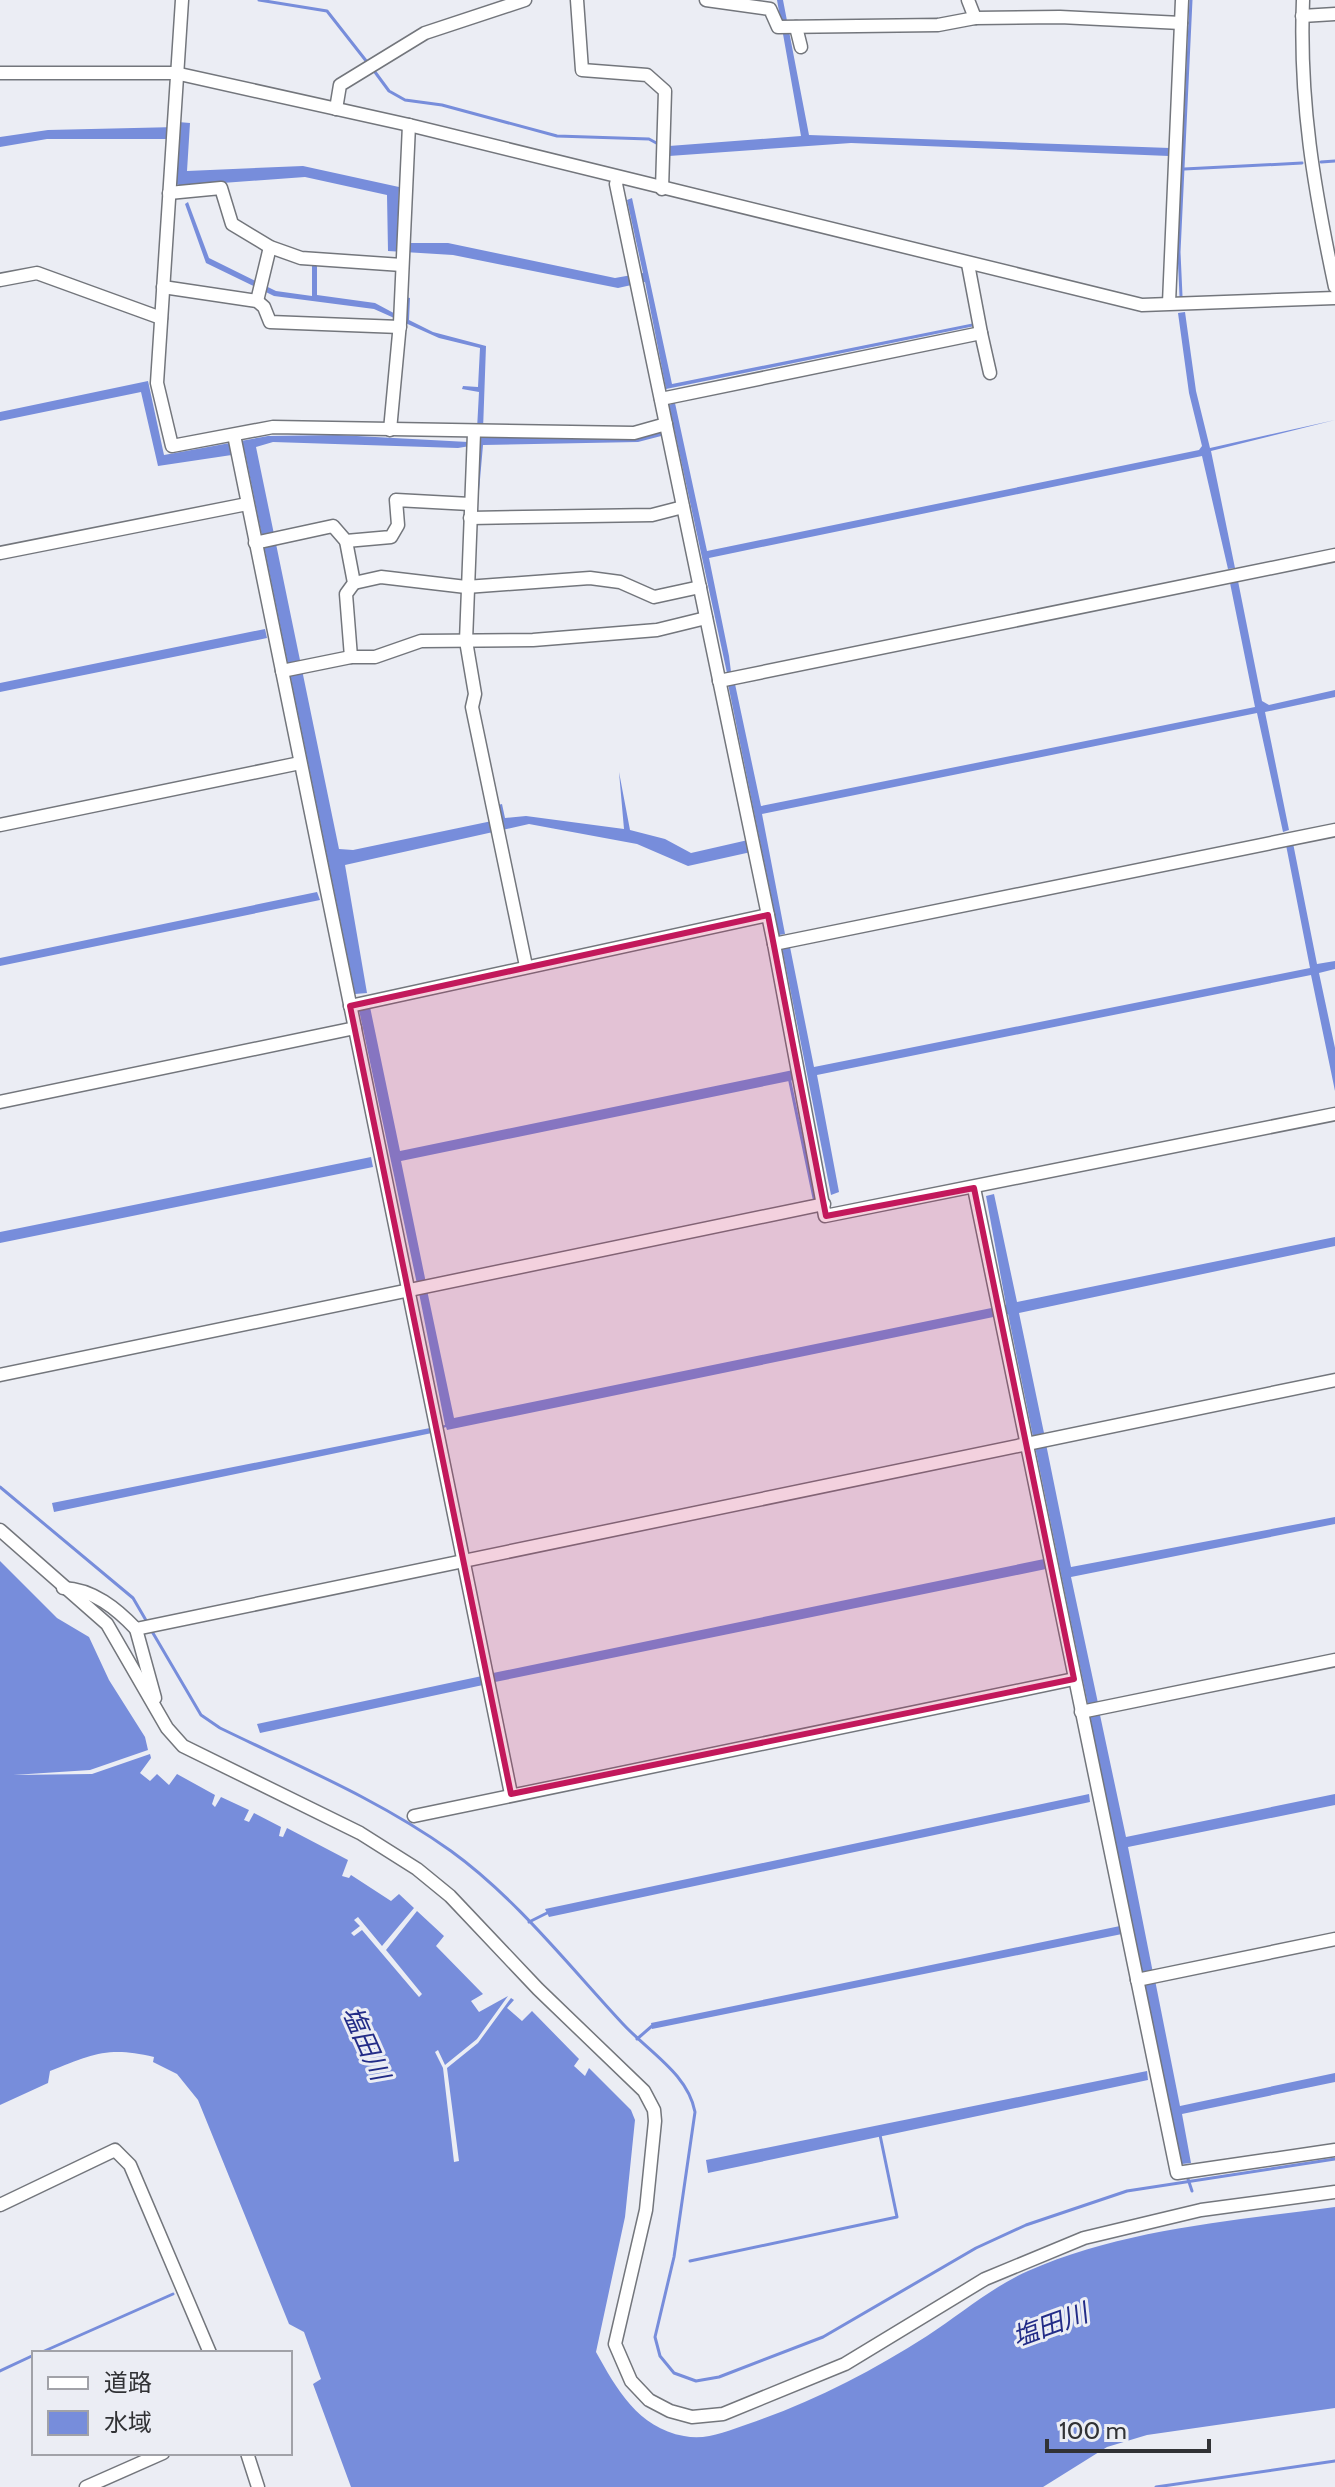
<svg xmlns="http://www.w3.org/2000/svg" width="1335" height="2487" viewBox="0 0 1335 2487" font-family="Cabin,'Noto Sans JP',sans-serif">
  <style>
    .water { fill: #778ddb }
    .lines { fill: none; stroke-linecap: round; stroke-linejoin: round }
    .stream { stroke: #778ddb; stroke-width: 3 }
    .minor-casing { stroke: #73767c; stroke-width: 15 }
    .minor { stroke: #fff; stroke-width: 12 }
    .marked { fill: #c2185b; fill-opacity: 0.2; stroke: #c2185b; stroke-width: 6; stroke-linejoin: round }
    .labels { text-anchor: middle; stroke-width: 6; stroke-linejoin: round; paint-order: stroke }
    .water-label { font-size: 26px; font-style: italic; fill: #222c87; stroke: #ebedf4 }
  </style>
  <rect width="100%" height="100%" fill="#ebedf4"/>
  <!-- water -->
  <g class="water">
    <path d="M777,0H783L809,135L1170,148L1169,156L851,143L669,156V146L801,136Z"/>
    <path d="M178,122L190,123L187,171L303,166L399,187L397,243H448L615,278L643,273L627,200L632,198L672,384L975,323V326L666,389L645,282L618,288L453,255L388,251L387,195L305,177L182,186L176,184L178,139H47L0,147V137L48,130L177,127Z"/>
    <path d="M188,202L209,258L276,291L312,296V263L317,264V295L375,303L403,318L405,297L410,298L409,320L433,332L486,346L483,430L477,429L479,392L462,389L463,386L478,387L480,348L439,338L374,309L274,296L206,263L185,204Z"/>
    <path d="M1185,312L1196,391L1210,448L1335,420L1211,451L1235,568L1228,569L1202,456L709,558L729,656L731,672L727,673L669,405L675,403L707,551L1199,450L1202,446L1189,393L1178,313Z"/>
    <path d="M148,381L164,455L268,436L338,435L468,442L480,438L634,437L664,432L665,435L638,442L483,445L477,514L476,445L458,448L273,442L256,447L339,849L353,850L492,821L501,817L498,805L502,804L505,818L526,816L624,829L619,772L630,830L665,839L691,853L748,840L751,852L688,866L637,844L529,824L345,865L367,993L355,994L245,453L158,466L141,392L0,421V412Z"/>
    <path d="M1238,581L1262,701L1269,705L1335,690V697L1265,712L1289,830L1283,832L1257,713L762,814L785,934L779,935L728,684H735L761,806L1255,707L1230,583Z"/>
    <path d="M265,629L267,638L0,692V683Z"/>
    <path d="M1293,843L1317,964L1335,961V969L1319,973L1335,1048V1091L1311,975L817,1075L839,1192L831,1195L782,948L790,947L814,1067L1310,968L1286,845Z"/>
    <path d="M317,892L320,900L0,966V958Z"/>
    <path d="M370,1007L400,1151L793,1070L794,1080L401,1161L426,1283L417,1284L359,1010Z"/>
    <path d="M371,1157L373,1167L0,1243V1232Z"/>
    <path d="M994,1194L1017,1302L1335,1237V1246L1019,1313L1044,1433L1041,1434L1043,1444H1046L1071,1567L1335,1517V1524L1071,1577L1098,1703L1095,1704L1097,1715H1100L1126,1837L1335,1794V1805L1128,1847L1153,1973L1142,1975L1107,1802L1103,1796L1105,1791L1090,1717L1093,1716L1091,1705H1088C1060,1570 1035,1446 1008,1314L447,1430L446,1427L432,1433L54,1512L52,1503L445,1425L419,1293L427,1290L454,1418L1006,1305L986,1196Z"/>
    <path d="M1044,1559L1046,1569L495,1682L493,1673Z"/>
    <path d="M0,1561L57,1618L89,1637L109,1680L145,1737L148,1750L90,1770L13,1775L92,1774L150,1754L151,1758L140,1773L150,1781L157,1774L169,1785L177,1774L215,1795L212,1804L215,1807L221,1797L249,1810L244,1820L249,1822L254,1813L281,1827L279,1836L283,1837L287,1828L348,1860L342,1876L349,1878L351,1875L391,1901L399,1894L414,1908L382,1946L358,1917L354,1920L360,1926L351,1933L354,1936L362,1930L419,1997L422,1994L386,1950L417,1911L444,1936L436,1946L483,1994L471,2001L479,2012L508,1996L477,2039L445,2065L438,2050L435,2052L443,2068L454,2162L459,2161L447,2068L478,2043L511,1998L514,2000L507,2008L522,2021L532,2011L579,2059L574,2066L585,2076L589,2068L631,2110L635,2120L625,2217L596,2352C616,2388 638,2428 684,2436C706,2441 727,2431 748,2424C810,2403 871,2372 927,2336C961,2314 990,2288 1028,2271C1124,2229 1232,2221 1335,2207V2408L1147,2435L1107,2447L1043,2487H351L313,2384L321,2379L304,2332L289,2324L198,2100L177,2074L153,2062L154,2057C109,2046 92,2054 50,2071L48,2083L0,2105Z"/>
    <path d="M482,1676L483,1685L260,1733L257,1724Z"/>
    <path d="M1089,1794L1090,1802L549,1917L545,1909Z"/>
    <path d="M1120,1926L1122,1934L652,2029L651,2023Z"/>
    <path d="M1155,1980L1180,2106L1335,2073V2082L1182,2114L1191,2163L1182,2164L1144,1983Z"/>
    <path d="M1147,2071L1148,2080L708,2173L706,2160Z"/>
  </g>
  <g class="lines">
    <!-- stream -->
    <g class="stream">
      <path d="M259,0L327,11L367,62"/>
      <path d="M372,68L389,91L405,100L442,105L557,136L649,139L660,145"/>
      <path d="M1321,162L1335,161"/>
      <path d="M1184,169L1302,163"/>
      <path d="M1181,296L1179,252L1191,0"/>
      <path d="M789,1077L814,1198"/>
      <path d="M0,1487L133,1598L147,1622"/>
      <path d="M150,1628L201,1715L220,1728C298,1766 380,1800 451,1851C516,1898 569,1966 623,2024C649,2052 688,2074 695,2112L674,2257L655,2337L660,2356L674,2373L696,2381L719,2377L823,2337L976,2248L1026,2225L1127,2191L1335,2159"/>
      <path d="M529,1922L547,1913"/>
      <path d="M637,2039L652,2026"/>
      <path d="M1188,2179L1192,2191"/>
      <path d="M690,2261L897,2217L880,2135"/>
      <path d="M40,2353L173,2294"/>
      <path d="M0,2371L34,2355"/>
      <path d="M1156,2487L1335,2461"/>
    </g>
    <defs>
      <g id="minor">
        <path d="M182,0L157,383L172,446L273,427L634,433L666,424"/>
        <path d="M577,0L582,70L647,75L665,91L662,189"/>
        <path d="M706,0L770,9L778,27L938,25L975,18L1060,17L1181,23"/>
        <path d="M968,0L975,18"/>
        <path d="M1303,0C1299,102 1314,188 1335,287"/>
        <path d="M1302,16L1335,14"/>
        <path d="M796,27L801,47"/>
        <path d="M0,73H175L409,125L1142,305L1335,298"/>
        <path d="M336,109L340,85L425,33L525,0"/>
        <path d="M618,178L616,184L774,944L825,1216L1335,1114"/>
        <path d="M169,193L221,188L232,224L270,247L301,258L402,265"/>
        <path d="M0,280L37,273L161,318"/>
        <path d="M163,287L257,301L264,307L270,322L400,327"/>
        <path d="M257,301L270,247"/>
        <path d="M1169,303L1182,0"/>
        <path d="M981,333L990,373"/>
        <path d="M661,399L981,333L968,264"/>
        <path d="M390,430L400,323L409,125"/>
        <path d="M474,433L466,641L475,694L472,707L526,966"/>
        <path d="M234,435L511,1794"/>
        <path d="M470,518L652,515L683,507"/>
        <path d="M346,541L354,583L346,594L351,657"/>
        <path d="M255,543L333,526L346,541L391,537L398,525L396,500L470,504"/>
        <path d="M0,553L247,504"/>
        <path d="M354,583L381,577L466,587L590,578L620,582L654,597L700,587"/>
        <path d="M282,671L351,657H375L421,641L533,640L657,630L706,618"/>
        <path d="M719,681L1335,555"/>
        <path d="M0,825L300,763"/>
        <path d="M774,944L1335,830"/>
        <path d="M350,1006L768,915"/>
        <path d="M0,1102L355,1028"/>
        <path d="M974,1188L1177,2173L1335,2150"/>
        <path d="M0,1375L824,1204"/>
        <path d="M0,1530L107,1624L167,1728L183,1746L360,1833L417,1869L450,1896L538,1989L644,2091L654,2110L655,2121L646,2210L615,2344L631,2381L649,2400L670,2411L692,2417L723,2414L845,2364L985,2279L1084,2238L1201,2210L1335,2192"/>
        <path d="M63,1588C93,1589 117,1609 136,1629L1335,1380"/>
        <path d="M136,1629L155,1698"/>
        <path d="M1081,1712L1335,1660"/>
        <path d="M414,1816L1074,1679"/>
        <path d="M1137,1980L1335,1939"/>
        <path d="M0,2205L115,2150L130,2165L210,2353"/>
        <path d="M247,2453L258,2487"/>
        <path d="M86,2487L163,2453"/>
      </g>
    </defs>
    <!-- minor casing -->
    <use href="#minor" class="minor-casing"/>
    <!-- minor -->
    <use href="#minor" class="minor"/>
  </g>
  <!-- marked area -->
  <path class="marked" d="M768,915L826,1216L974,1188L1074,1679L511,1794L350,1006Z"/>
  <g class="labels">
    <!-- water labels -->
    <g class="water-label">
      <text transform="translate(366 2043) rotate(66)" y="9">塩田川</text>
      <text transform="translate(1050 2325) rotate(-20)" y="9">塩田川</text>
    </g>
  </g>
  <!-- legend -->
  <rect x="32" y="2351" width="260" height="104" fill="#ebedf4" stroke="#a1a2a8" stroke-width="2"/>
  <rect x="48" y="2377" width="40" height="12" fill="#ffffff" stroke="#a1a2a8" stroke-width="2"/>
  <text x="104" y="2391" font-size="24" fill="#313235">道路</text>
  <rect x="48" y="2411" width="40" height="24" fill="#778ddb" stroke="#a1a2a8" stroke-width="2"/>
  <text x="104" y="2431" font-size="24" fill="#313235">水域</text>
  <!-- scale -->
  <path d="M1047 2439v12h162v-12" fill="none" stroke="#313235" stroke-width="4"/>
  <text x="1059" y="2439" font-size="24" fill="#313235" stroke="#ebedf4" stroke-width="6" paint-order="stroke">100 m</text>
</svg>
